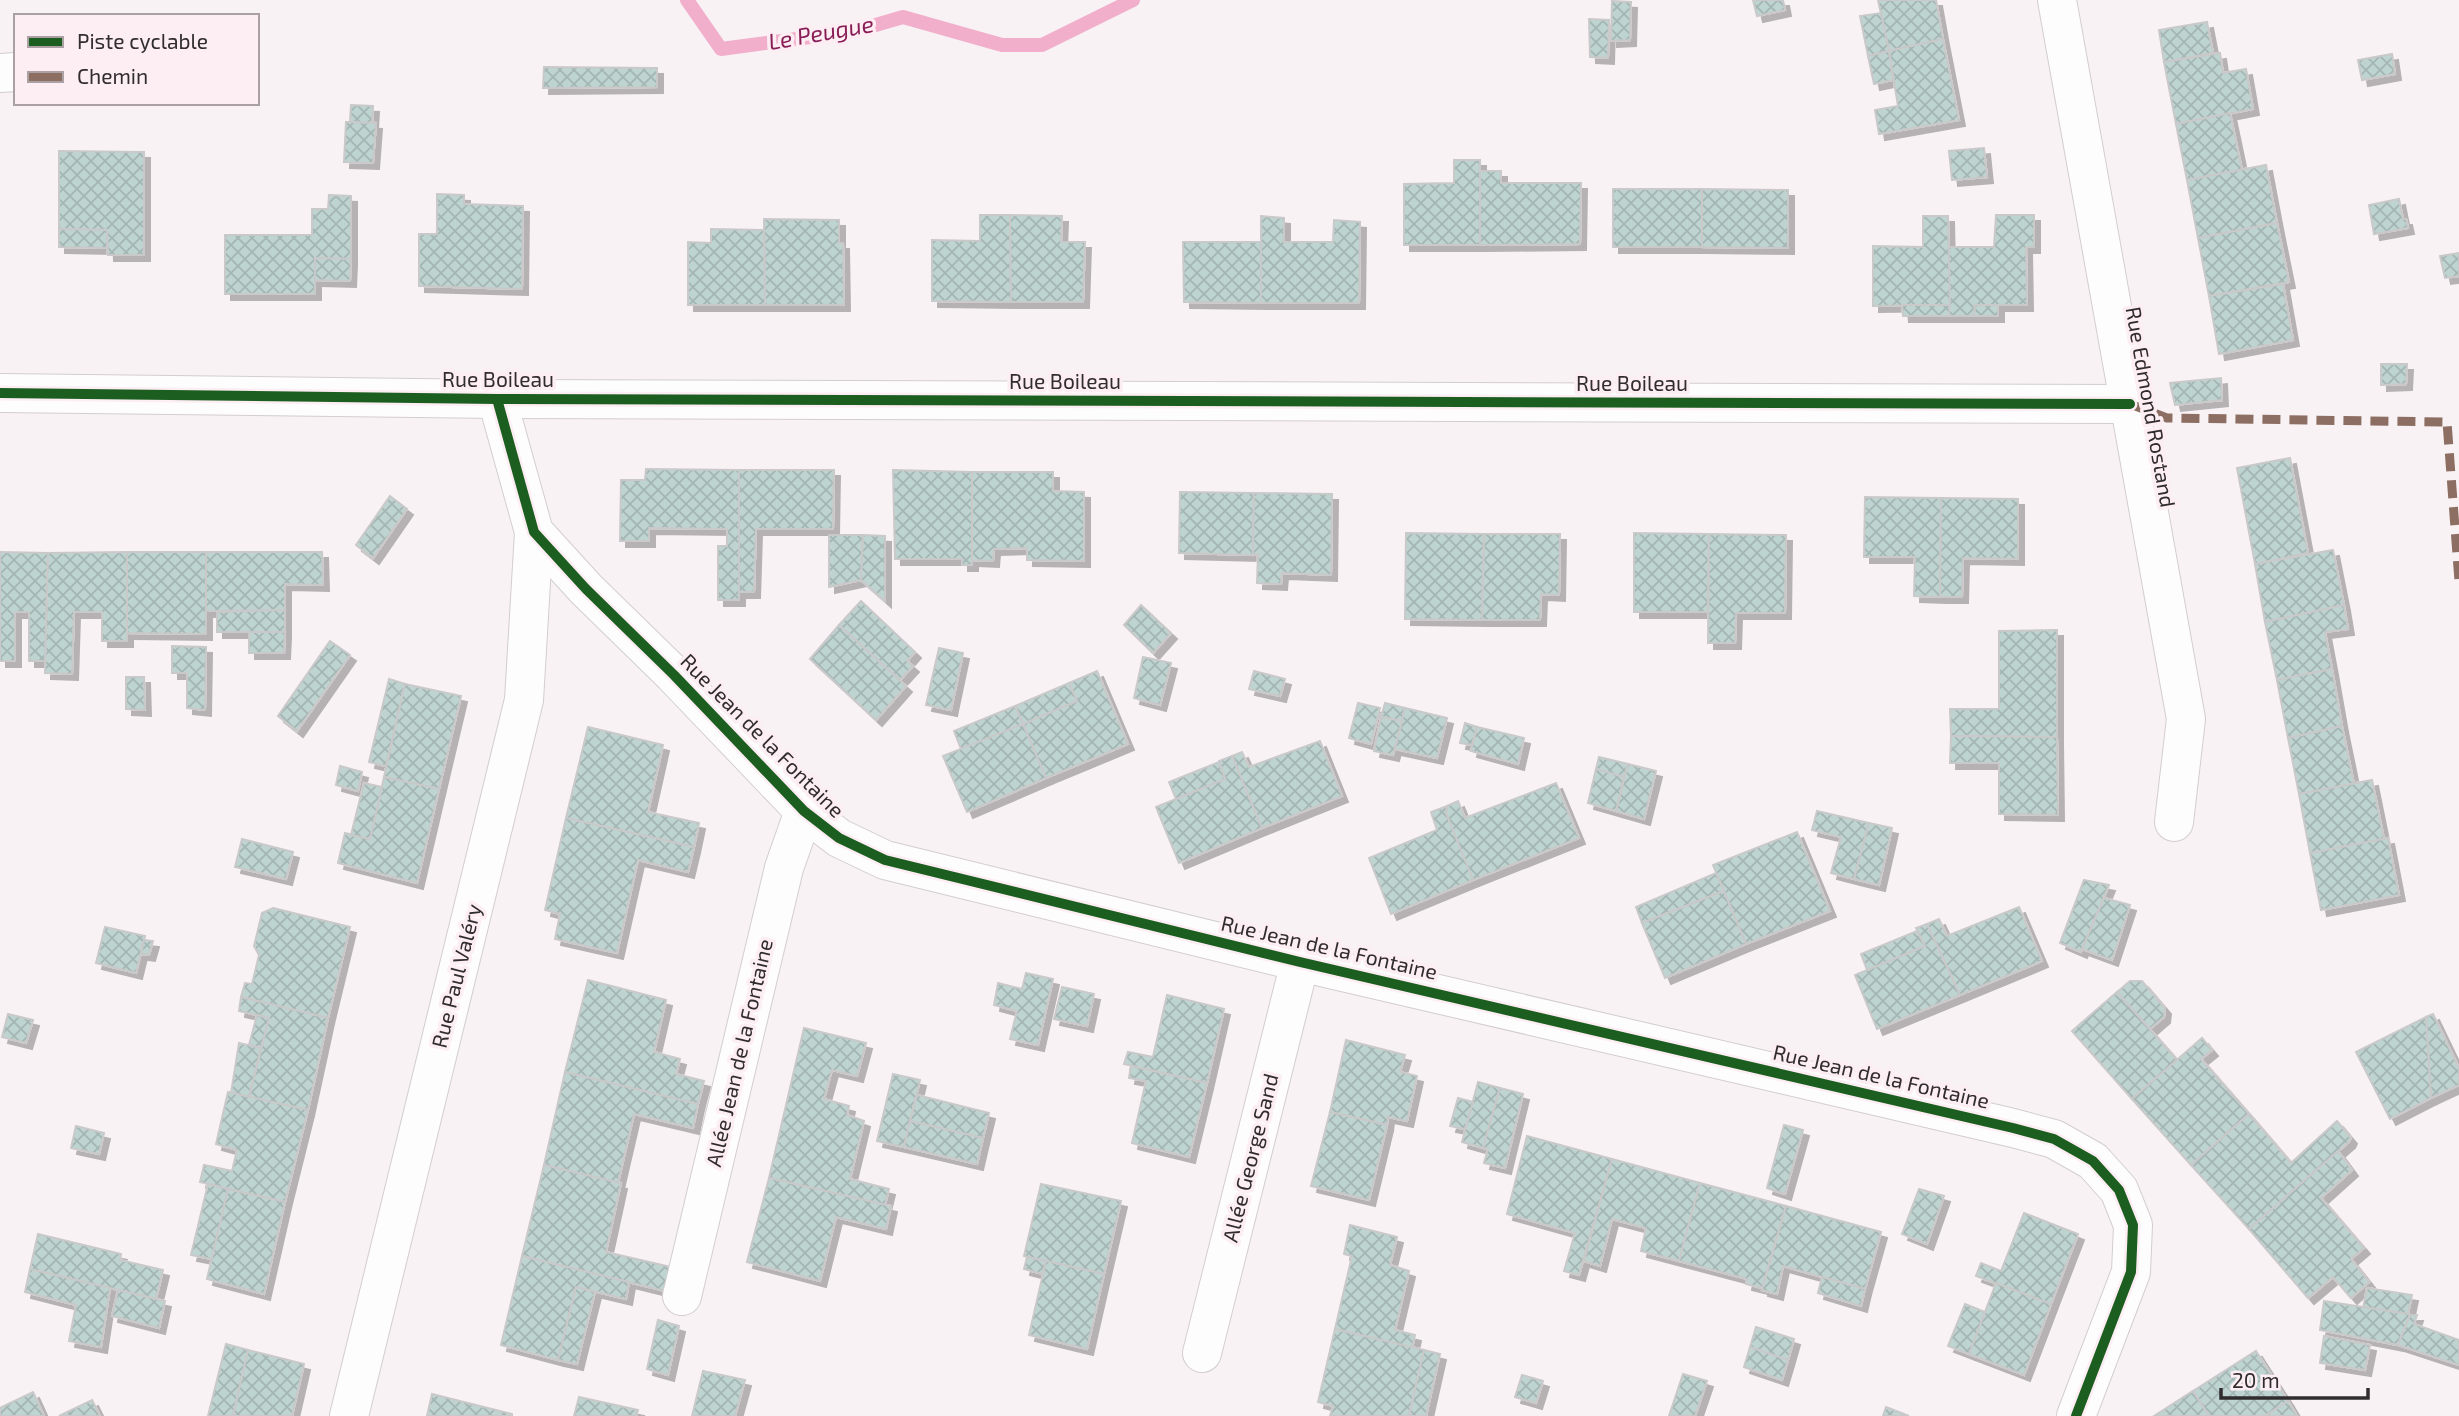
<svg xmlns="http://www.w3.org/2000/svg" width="2459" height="1416" viewBox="0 0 2459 1416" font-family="'Exo 2',sans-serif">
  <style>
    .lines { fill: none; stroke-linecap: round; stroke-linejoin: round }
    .stream { stroke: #f1afcb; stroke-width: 14 }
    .building { fill: url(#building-cross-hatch); stroke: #cac9ca; stroke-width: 2; filter: url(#shadow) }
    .street-casing { stroke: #d3cdcf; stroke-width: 40 }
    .street { stroke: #fefdfd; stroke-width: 38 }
    .quiet { stroke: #8d6e63; stroke-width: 9; stroke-dasharray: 18 9; stroke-linecap: butt }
    .cycleway-casing { stroke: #fceef3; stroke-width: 15 }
    .cycleway { stroke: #1b5e20; stroke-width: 10 }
    .labels { text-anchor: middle; stroke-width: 7; stroke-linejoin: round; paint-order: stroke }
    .street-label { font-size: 21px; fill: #312c2e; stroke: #fceef3 }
    .water-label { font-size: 23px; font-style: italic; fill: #891e56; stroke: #fceef3 }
  </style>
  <defs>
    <pattern id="building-cross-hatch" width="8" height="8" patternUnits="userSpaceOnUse" patternTransform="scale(1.75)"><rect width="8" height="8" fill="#bed4d1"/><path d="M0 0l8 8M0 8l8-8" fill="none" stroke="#a4b6b4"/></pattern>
    <filter id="shadow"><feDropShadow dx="6" dy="6" stdDeviation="0" flood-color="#0004"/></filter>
  </defs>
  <rect width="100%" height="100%" fill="#f8f2f4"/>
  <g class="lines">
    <!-- stream -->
    <path class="stream" d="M687,0L721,49L855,31L903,17L1002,45H1042L1133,0"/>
  </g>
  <!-- building -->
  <g class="building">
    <path d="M1753,0H1783L1785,10L1757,16Z"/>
    <path d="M1878,0H1936L1943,39L1889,51Z"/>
    <path d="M1612,1L1631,2L1630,40L1611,41Z"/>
    <path d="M1881,13L1889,51L1868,56L1860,16Z"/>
    <path d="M1589,19L1609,20L1608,58L1590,57Z"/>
    <path d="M2207,22L2213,53L2164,62L2159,30Z"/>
    <path d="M1943,39L1959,120L1879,134L1875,110L1898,106L1889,51Z"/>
    <path d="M1889,51L1893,80L1874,84L1868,56Z"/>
    <path d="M2220,53L2223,73L2246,69L2253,109L2176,124L2164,62Z"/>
    <path d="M2392,54L2395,74L2362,80L2358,60Z"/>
    <path d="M544,67L657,68V87L543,88Z"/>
    <path d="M351,105L373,106L372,123L350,122Z"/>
    <path d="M2230,113L2242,170L2187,180L2176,124Z"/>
    <path d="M346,122L376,123L373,163L344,162Z"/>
    <path d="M1984,148L1987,177L1952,180L1949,151Z"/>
    <path d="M59,151L144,152V255H108L107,230L59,229Z"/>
    <path d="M1454,160H1480V245H1404V184L1454,183Z"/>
    <path d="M2266,165L2277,223L2198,238L2187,180Z"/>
    <path d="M1480,171H1501V183H1581L1580,244L1480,245Z"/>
    <rect x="1613" y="189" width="89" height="58"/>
    <path d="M1702,189L1788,190V248L1702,247Z"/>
    <path d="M437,194L464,195V204L523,206L522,289L419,286V234H437Z"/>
    <path d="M329,195L351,196V259L315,258V294H225V235H312V209H328Z"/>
    <path d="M2399,199L2403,219H2406L2408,228L2374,234L2369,205Z"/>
    <path d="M980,215H1010L1011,302L932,301V240L980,241Z"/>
    <path d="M1010,215L1062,216L1061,242H1085L1083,302H1011Z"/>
    <path d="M1996,215H2034V247H2026L2027,305H1975L1974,316H1949L1948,247H1994Z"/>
    <path d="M1261,216L1284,218V242H1333L1334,220L1360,222L1359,303H1261Z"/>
    <path d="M1923,216H1948L1950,305L1873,306V246L1923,247Z"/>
    <path d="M764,219L839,220V243H843L844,305H765Z"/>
    <path d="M2277,223L2289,282L2209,296L2198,238Z"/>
    <path d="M59,229L107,230V248L59,247Z"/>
    <path d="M711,229L764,230L765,305H688V242L711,243Z"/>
    <path d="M1183,242H1261V303L1184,302Z"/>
    <path d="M2459,253V276L2445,278L2440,256Z"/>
    <path d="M315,258L351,259L350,281L315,280Z"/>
    <path d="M2283,284L2293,340L2219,354L2209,296Z"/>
    <path d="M1902,305H1950L1949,316H1903Z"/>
    <path d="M1975,305H1998V316H1974Z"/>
    <path d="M2381,364H2407L2406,384L2381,385Z"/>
    <path d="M2221,378L2222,400L2175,405L2170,383Z"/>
    <path d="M2290,458L2308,553L2255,564L2237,468Z"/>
    <path d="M646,469L739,470V600H718V546H727V529L649,528V541H620L621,480H645Z"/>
    <path d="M739,470H834L833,529H756L754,592H739Z"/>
    <path d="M893,470L972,472V565H962V559H895Z"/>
    <path d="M972,472H1053V491L1084,492V561L1027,560V548L994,549L993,561L972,560Z"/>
    <path d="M1180,492L1254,493L1253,555L1179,553Z"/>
    <path d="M1254,493L1332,494L1331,575L1282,573L1281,584L1257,583L1258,554L1253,555Z"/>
    <path d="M390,496L407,509L373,558L356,545Z"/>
    <path d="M1865,497L1941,498L1940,597L1914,596L1915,557H1864Z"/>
    <path d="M1941,498L2018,499V559L1963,558L1962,597H1940Z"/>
    <path d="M1406,533L1484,534L1482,620L1405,619Z"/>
    <path d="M1634,533L1709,534L1708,612H1634Z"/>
    <path d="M1484,534H1560L1559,595L1541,594L1540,620H1482Z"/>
    <path d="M1709,534L1786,535L1785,613H1736L1735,643H1708Z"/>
    <path d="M829,535H863L861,580L829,587Z"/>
    <path d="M863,535L885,536V601L861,580Z"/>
    <path d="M2333,550L2344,605L2265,622L2255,564Z"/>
    <path d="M0,552L48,553L45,661H29V612H15V661H0Z"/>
    <path d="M127,552V641H102V612H74L72,674L45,673L48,553Z"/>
    <path d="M127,552H206V634L127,633Z"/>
    <path d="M206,552H322L323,585L285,584V610L206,611Z"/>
    <path d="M861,601L915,652L907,661L913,666L900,680L839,625Z"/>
    <path d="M1141,605L1171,633L1153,653L1124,625Z"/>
    <path d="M2344,605L2348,629L2325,632L2332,669L2277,680L2265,622Z"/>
    <path d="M285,610V632H217V612Z"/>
    <path d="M839,625L906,686L876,720L810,659Z"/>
    <path d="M2057,630V737L1951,736L1950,709H1999V631Z"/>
    <path d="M249,632H285L284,653H249Z"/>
    <path d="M330,641L350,655L297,731L278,716Z"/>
    <path d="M172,646L206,647L205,710L187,708V673H172Z"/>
    <path d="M939,648L963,653L951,710L926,705Z"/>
    <path d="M1143,657L1171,663L1160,705L1134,698Z"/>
    <path d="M2332,669L2342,726L2288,738L2277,680Z"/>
    <path d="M1097,671L1128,744L1046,778L1023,724L1077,701L1069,683Z"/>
    <path d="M1254,671L1285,679L1280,696L1249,689Z"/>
    <path d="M126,677H144L145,710L126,709Z"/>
    <path d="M389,679L405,684L386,766L369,762Z"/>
    <path d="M1069,683L1077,701L1023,724L1015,706Z"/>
    <path d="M405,684L461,696L439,789L384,777Z"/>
    <path d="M1358,703L1380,708L1371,744L1349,738Z"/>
    <path d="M1385,703L1405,708L1402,721L1381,717Z"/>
    <path d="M1015,706L1023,724L961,749L954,731Z"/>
    <path d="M1405,708L1447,718L1437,758L1395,749Z"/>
    <path d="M1381,717L1402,721L1393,755L1374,751Z"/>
    <path d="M1465,723L1477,727L1472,745L1460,743Z"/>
    <path d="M1023,724L1046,778L967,812L943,756Z"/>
    <path d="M2342,726L2354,784L2299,794L2288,738Z"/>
    <path d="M588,727L663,745L648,812L699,823L694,847L566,818Z"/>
    <path d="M1477,727L1524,738L1518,764L1471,751Z"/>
    <path d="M1951,736L2057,737L2058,815L1999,814V763H1950Z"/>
    <path d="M1320,741L1342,796L1262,828L1232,756L1242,752L1249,767Z"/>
    <path d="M1232,756L1262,828L1179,863L1156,807L1225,779L1219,761Z"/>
    <path d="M1599,757L1628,764L1624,777L1596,769Z"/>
    <path d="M1219,762L1225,779L1176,799L1169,782Z"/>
    <path d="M1628,764L1656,771L1644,819L1616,811Z"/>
    <path d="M340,766L362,772L358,791L336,785Z"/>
    <path d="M1596,769L1624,777L1616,811L1588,803Z"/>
    <path d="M384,777L439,789L417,883L338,863L345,833L370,839Z"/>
    <path d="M2372,780L2384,839L2310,853L2299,794Z"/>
    <path d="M364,783L382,787L370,839L351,835Z"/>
    <path d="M1556,783L1579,838L1473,880L1446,813L1447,806L1458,801L1465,818Z"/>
    <path d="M1447,806L1446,813L1473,880L1391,914L1369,858L1437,830L1431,812Z"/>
    <path d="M1817,811L1869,823L1854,879L1831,873L1841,837L1812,830Z"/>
    <path d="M566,818L694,847L688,872L638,860L617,953L555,939L560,914L545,910Z"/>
    <path d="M1869,823L1892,828L1879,885L1854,879Z"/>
    <path d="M1797,832L1830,911L1746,944L1713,865Z"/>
    <path d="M2388,838L2399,895L2321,910L2310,853Z"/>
    <path d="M242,839L293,852L286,879L235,867Z"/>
    <path d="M1716,873L1724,891L1642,923L1636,907Z"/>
    <path d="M2084,880L2109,885L2081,952L2060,943Z"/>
    <path d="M1724,891L1746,944L1665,978L1642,923Z"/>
    <path d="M2104,898L2130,905L2112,960L2082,949Z"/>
    <path d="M2019,907L2042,961L1960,995L1927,924L1939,919L1947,936Z"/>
    <path d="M273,908L350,927L328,1018L241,997L245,983L252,984L259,955L254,946L262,913Z"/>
    <path d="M1927,924L1960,995L1877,1029L1855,975L1925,946L1916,928Z"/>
    <path d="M105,927L145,936L136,973L96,963Z"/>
    <path d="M1917,931L1925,946L1867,970L1861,954Z"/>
    <path d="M144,940L153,941L149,955L141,954Z"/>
    <path d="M1026,973L1053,979L1038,1045L1010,1039L1017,1011L994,1005L998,983L1022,989Z"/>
    <path d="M588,980L666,1000L654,1052L680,1059L676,1074L704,1081L698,1104L565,1072Z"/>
    <path d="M2130,981H2142L2165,1008L2164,1017L2150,1029L2117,992Z"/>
    <path d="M1062,987L1094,994L1087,1026L1054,1019Z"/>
    <path d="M2117,992L2177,1060L2132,1099L2072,1031Z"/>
    <path d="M1167,995L1224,1009L1207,1083L1124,1064L1128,1052L1153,1057Z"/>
    <path d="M241,997L328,1018L308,1110L249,1097L269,1018L239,1011Z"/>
    <path d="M8,1014L33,1020L26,1043L2,1037Z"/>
    <path d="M2433,1014L2459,1068V1085L2431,1098L2426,1017Z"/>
    <path d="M257,1015L269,1018L261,1048L249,1045Z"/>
    <path d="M2426,1017L2431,1098L2390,1119L2356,1052Z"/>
    <path d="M804,1028L866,1043L857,1076L832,1070L824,1099L849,1106L847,1115L864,1121L850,1179L889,1189L885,1205L769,1178Z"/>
    <path d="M2202,1038L2212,1050L2201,1059L2249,1114L2191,1165L2132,1099Z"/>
    <path d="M1346,1040L1405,1055L1400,1072L1417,1076L1407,1121L1388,1117L1387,1125L1330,1112Z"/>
    <path d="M239,1043L261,1048L249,1097L231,1093Z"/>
    <path d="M1131,1066L1207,1083L1189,1157L1132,1143L1146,1081L1129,1078Z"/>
    <path d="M565,1072L698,1104L693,1128L634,1114L618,1183L544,1165Z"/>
    <path d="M893,1074L920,1080L904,1147L877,1141Z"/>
    <path d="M1478,1082L1500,1088L1483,1148L1462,1142Z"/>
    <path d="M1500,1088L1523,1094L1505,1168L1484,1163L1488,1149L1483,1148Z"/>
    <path d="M228,1092L308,1110L285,1202L200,1182L204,1165L232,1171L237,1150L216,1144Z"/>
    <path d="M917,1095L989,1113L983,1138L910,1121Z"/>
    <path d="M1458,1098L1473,1102L1465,1129L1450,1126Z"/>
    <path d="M1330,1112L1387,1125L1369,1200L1311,1186Z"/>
    <path d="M2249,1114L2291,1163L2337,1121L2351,1138L2349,1142L2249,1229L2191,1165Z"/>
    <path d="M910,1121L983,1138L977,1164L904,1147Z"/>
    <path d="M1784,1125L1803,1130L1785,1194L1767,1188Z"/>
    <path d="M76,1126L104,1133L99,1154L71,1148Z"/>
    <path d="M1527,1136L1612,1159L1579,1275L1564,1271L1575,1233L1507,1214Z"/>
    <path d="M2338,1151L2352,1170L2321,1198L2364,1248L2351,1259L2369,1282L2351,1298L2333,1277L2308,1298L2249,1229Z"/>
    <path d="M1612,1159L1700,1183L1679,1261L1641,1251L1646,1228L1612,1219L1600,1266L1584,1261Z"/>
    <path d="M544,1165L621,1183L606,1252L671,1267L665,1291L522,1256Z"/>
    <path d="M769,1178L891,1206L886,1229L836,1217L820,1281L747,1262Z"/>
    <path d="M1700,1183L1786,1206L1762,1288L1746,1284L1747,1279L1679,1261Z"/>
    <path d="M208,1184L228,1189L212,1259L191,1255Z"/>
    <path d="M1041,1184L1121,1201L1104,1274L1024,1256Z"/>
    <path d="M228,1189L285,1202L264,1294L207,1279Z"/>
    <path d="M1919,1189L1944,1196L1927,1244L1902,1234Z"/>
    <path d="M1786,1206L1881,1232L1865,1289L1783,1266L1777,1294L1762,1290Z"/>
    <path d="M2024,1213L2078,1234L2051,1304L1976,1276L1981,1263L2001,1271Z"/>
    <path d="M1350,1225L1397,1237L1390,1265L1409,1271L1395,1330L1415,1335L1412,1348L1335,1329L1352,1256L1344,1254Z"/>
    <path d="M38,1234L121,1254L120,1260L163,1270L156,1299L30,1269Z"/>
    <path d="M522,1256L629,1282L626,1299L576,1287L558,1360L501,1345Z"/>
    <path d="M1027,1257L1046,1261L1043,1274L1024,1269Z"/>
    <path d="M1046,1261L1104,1274L1087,1349L1029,1335Z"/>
    <path d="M30,1269L110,1288L101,1347L69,1341L76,1305L25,1292Z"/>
    <path d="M1822,1277L1865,1289L1861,1306L1818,1293Z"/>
    <path d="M1996,1283L2051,1304L2024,1375L1969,1354Z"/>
    <path d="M576,1287L595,1292L577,1364L558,1360Z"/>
    <path d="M2367,1288L2412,1295L2408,1314L2363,1308Z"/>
    <path d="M118,1290L165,1301L159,1328L112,1316Z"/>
    <path d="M2324,1301L2408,1314L2410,1315L2398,1345L2320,1330Z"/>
    <path d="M1965,1304L1985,1312L1969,1354L1948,1346Z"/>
    <path d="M2410,1315H2417L2414,1324L2459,1340V1365L2398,1345Z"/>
    <path d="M658,1320L679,1326L668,1375L647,1369Z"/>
    <path d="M1756,1327L1794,1339L1788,1360L1750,1347Z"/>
    <path d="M1335,1329L1424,1350L1409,1416H1330L1333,1406L1318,1402Z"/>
    <path d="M2324,1336L2370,1345L2365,1370L2320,1363Z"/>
    <path d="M226,1344L248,1350L233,1416H208Z"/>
    <path d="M1750,1347L1788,1360L1782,1380L1744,1367Z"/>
    <path d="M248,1350L304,1364L292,1416H233Z"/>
    <path d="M1424,1350L1440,1354L1426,1416H1409Z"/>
    <path d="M2256,1351L2288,1401L2265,1416H2209L2193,1391Z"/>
    <path d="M703,1371L745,1380L735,1416H692Z"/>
    <path d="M1683,1374L1707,1381L1695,1416H1669Z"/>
    <path d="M1522,1375L1543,1381L1536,1403L1515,1397Z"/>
    <path d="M2193,1391L2209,1416H2154Z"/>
    <path d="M33,1392L44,1416H0V1408Z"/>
    <path d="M432,1394L512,1414V1416H427Z"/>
    <path d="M579,1397L638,1410L636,1416H574Z"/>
    <path d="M92,1400L100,1416H59Z"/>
    <path d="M2288,1401L2297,1416H2265Z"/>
    <path d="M1886,1407L1909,1416H1883Z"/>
  </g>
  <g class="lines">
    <defs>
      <g id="street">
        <path d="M2057,0L2186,719L2174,822"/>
        <path d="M0,73L16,72"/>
        <path d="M0,393L497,399L2130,404"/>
        <path d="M497,399L534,532L586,589L674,675L804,811L839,838L885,860L1300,962L2013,1128L2054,1139L2093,1161L2119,1190L2133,1225L2131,1272L2076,1416"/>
        <path d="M682,1296L784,868L804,811"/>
        <path d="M1202,1353L1300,962"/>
        <path d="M349,1416L524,700L534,532"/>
      </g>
    </defs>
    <!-- street casing -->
    <use href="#street" class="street-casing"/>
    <!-- street -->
    <use href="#street" class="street"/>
    <!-- quiet -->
    <path class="quiet" d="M2130,404L2167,418L2447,422L2459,581"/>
    <defs>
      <g id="cycleway">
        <path d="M0,393L497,399L2130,404"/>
        <path d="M497,399L534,532L586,589L674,675L804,811L839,838L885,860L1300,962L2013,1128L2054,1139L2093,1161L2119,1190L2133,1225L2131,1272L2076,1416"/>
      </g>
    </defs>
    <!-- cycleway casing -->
    <use href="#cycleway" class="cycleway-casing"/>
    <!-- cycleway -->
    <use href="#cycleway" class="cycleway"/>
  </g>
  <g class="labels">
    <!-- street labels -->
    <g class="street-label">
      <text x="498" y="387">Rue Boileau</text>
      <text x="1065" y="389">Rue Boileau</text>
      <text x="1632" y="391">Rue Boileau</text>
      <text transform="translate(2150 407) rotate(80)" y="7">Rue Edmond Rostand</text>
      <text transform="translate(762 736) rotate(45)" y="7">Rue Jean de la Fontaine</text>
      <text transform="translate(1329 948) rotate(13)" y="7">Rue Jean de la Fontaine</text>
      <text transform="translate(457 976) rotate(-76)" y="7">Rue Paul Valéry</text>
      <text transform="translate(740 1053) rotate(-77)" y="7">Allée Jean de la Fontaine</text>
      <text transform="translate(1881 1077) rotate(13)" y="7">Rue Jean de la Fontaine</text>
      <text transform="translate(1251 1158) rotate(-76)" y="7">Allée George Sand</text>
    </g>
    <!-- water labels -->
    <g class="water-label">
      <text transform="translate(821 33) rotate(-10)" y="8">Le Peugue</text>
    </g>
  </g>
  <!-- legend -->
  <rect x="14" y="14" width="245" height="91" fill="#fceef3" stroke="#aba0a4" stroke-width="2"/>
  <rect x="28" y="37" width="35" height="10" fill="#1b5e20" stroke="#aba0a4" stroke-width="2"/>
  <text x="77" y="49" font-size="21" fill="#312c2e">Piste cyclable</text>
  <rect x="28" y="72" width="35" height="10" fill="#8d6e63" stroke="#aba0a4" stroke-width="2"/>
  <text x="77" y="84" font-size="21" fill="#312c2e">Chemin</text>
  <!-- scale -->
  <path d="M2221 1388v10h147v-10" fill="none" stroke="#312c2e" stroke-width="3.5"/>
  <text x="2232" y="1388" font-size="21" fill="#312c2e" stroke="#fceef3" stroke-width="5" paint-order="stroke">20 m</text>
</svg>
